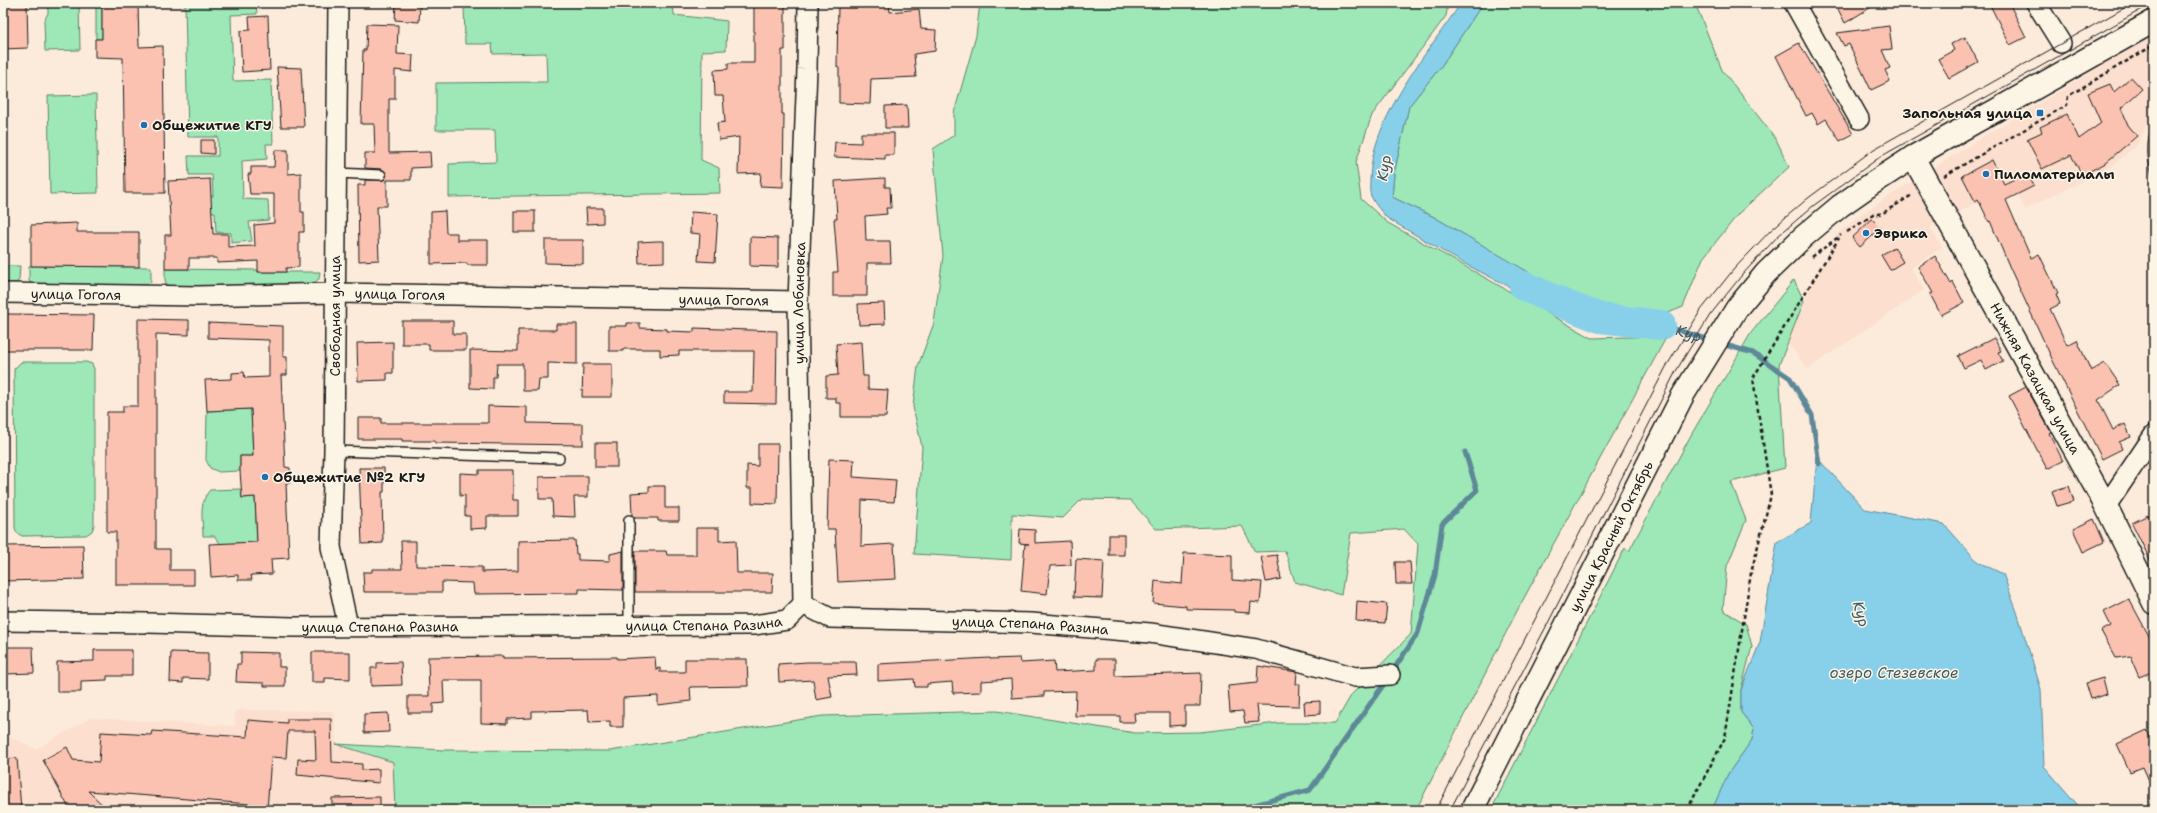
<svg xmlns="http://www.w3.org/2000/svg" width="2157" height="813" viewBox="0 0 2157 813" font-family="'Shantell Sans',sans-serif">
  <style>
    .built { fill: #fcdfce }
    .green { fill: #9ee8b7; stroke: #5d826a }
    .water { fill: #88d0e9; stroke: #5d8897 }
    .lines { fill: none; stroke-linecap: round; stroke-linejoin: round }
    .stream { stroke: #5d8897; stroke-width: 5 }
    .river { stroke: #88d0e9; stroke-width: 30 }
    .building { fill: #fbc2b1; stroke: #1c1c1c }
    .lane-casing { stroke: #1c1c1c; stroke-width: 12 }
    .street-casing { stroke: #1c1c1c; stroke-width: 22 }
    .secondary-casing { stroke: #1c1c1c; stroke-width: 25 }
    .path { stroke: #1c1c1c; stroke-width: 2.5; stroke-dasharray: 4 3; stroke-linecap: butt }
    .lane { stroke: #fcf5e5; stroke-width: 9 }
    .street { stroke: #fcf5e5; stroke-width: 19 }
    .secondary { stroke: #fcf5e5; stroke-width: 22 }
    .tram { stroke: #1c1c1c; stroke-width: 1 }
    .poi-dot { fill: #1f6fb2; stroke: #fcf5e5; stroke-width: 1.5 }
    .labels { text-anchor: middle; stroke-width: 3; stroke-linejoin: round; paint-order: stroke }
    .poi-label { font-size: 14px; font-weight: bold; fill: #1c1c1c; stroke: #fcf5e5; text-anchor: start }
    .street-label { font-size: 14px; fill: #1c1c1c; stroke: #fcf5e5 }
    .water-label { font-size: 15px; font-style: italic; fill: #425b64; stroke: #fcf5e5 }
  </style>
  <rect width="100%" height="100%" fill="#fcebdb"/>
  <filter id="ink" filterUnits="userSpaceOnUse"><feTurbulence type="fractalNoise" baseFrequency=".025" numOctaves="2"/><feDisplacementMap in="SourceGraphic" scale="8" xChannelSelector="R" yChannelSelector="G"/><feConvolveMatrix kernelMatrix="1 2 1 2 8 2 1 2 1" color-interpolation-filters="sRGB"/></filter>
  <g filter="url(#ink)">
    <!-- built -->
    <g class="built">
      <path d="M2152,37L2154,42V106L2138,144L2111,167L2025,209L2012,184L1930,227L1942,247L1911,268L1924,290L1808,369L1787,342L1804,301L1838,233L1863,213L1985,135Z"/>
      <path d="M235,710L334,711L336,744L393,762L395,810H3V734L36,749L90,718L235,726Z"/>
    </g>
    <!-- green -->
    <g class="green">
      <path d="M48,3H79L80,50L45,51L44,21L48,13Z"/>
      <rect x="96" y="3" width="6" height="36"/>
      <path d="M185,3H256L257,14L231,15L233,81L271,80L273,144H266L267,159L242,161L243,199L268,200L269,220L249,222L252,241L231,243V233L216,232L215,212L197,211V197L213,196L212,175H189L188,156H218V137H188Z"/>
      <path d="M464,3H673L674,15L727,21L726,50L702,51L701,160L719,168L720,193L449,197V164L496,162L495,130H436V83L547,82L546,53L493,54L492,44H465Z"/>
      <path d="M980,3H1448L1446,16L1372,115L1356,162L1361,199L1388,223L1592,338L1667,336L1518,609L1416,810H395L393,762L336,744L443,750L610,751L822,716L997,711L1135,733L1200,732L1278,723H1335L1352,694L1411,634L1418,544L1404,529L1351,533L1341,595L1295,582L1285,551L1255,552L1242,526L1156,529L1130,500L1082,499L1063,518L1012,514L1011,560L914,554L922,447L913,407L918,366L934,323L943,256L933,149L954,135V113L976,36Z"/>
      <path d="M1483,3H1693L1697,8L1722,70L1776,139L1789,167L1739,213L1703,258L1683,307L1663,315L1600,308L1551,286L1434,217L1392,197L1394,174L1409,106L1442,65Z"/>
      <path d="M96,95L98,193L50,194L48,96Z"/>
      <path d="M3,266H20L19,280L16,283H3Z"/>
      <path d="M29,266L151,267V281L147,285L32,284L29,281Z"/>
      <path d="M165,269L258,270V272H320L319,279L311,285L297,288L169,286L165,281Z"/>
      <path d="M1794,280L1804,301L1779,365L1785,468L1731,482L1746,520L1727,566L1723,610L1746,624L1752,646L1741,690V712L1754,729L1752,740L1728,774L1712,810H1491L1625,548L1629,551L1691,435L1751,333Z"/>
      <path d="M21,362H86L92,364L94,369V525L92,531L86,535L22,536L17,533L15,528L14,369Z"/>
      <path d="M251,409L253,456H240V471L219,472L210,468L206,460L207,411Z"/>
      <path d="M241,489L242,498L255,497L257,542L221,544L214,536H203C203,520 198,503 210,490Z"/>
    </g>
    <!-- water -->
    <g class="water">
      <path d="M1461,3H1483L1442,65L1409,106L1394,174L1392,197L1434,217L1568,295L1555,310L1463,263L1387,218C1381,211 1375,205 1371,196C1369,192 1370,185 1370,181C1370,120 1428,52 1461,3Z"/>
      <path d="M1817,458L1865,509L1944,524L1978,562L2003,574L2017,612L2041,689L2044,766L2082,810H1712L1728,774L1752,740L1754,729L1741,712V690L1760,642L1777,542L1811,523Z"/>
    </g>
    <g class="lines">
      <!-- stream -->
      <g class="stream">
        <path id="s1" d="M1661,325L1710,340"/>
        <path d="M1722,344L1753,353L1790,378L1812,415L1819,464"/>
        <path d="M1392,672L1418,633L1435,575L1442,524L1477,490L1465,452"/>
        <path d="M1235,810L1310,790L1386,681"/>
      </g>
      <!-- river -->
      <path class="river" d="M1524,286L1561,303L1600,318L1661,325"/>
    </g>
    <!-- building -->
    <g class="building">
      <path d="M3,3H27L28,48L3,49Z"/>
      <path d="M102,3H138L139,47L163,46L165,193H125L123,58L95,57V39H102Z"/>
      <path d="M396,3H420L419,22L395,20Z"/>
      <path d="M754,3L785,4V50H782V114H784L783,187L760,186L761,173L738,174L739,137L719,140L717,123L725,122L723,96H715L714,70L728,69V63H754Z"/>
      <path d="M838,3H889L890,12L919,9L921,29L936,30L935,51L914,54L916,77L871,79L870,104L839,103V68L837,67Z"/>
      <path d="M1835,3H1878L1845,23Z"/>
      <path d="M1989,3H2009L2026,37L2010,45Z"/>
      <path d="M268,16L270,70L242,72L240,31L250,30L249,17Z"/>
      <path d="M367,24L398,25L397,54L413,55L412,72L395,70V99H389V153L430,152L431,167L411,168V180H387V206H377L379,260L359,261L358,185H365V180H383L387,175L382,169L365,168V153H375L374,124H361L363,50H366Z"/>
      <path d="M1889,26L1892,49L1882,50L1890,68L1885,70L1890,81L1871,90L1849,44L1844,46L1837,33Z"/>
      <path d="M1965,37L1978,62L1949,78L1938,59L1954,50L1951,44Z"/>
      <path d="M1799,43L1853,134L1840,141L1826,119L1818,124L1812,113L1806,116L1776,56Z"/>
      <path d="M277,67L301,68L304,127H281Z"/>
      <path d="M2131,77L2142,89L2121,108L2128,125L2137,136L2104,164L2082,175L2071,155L2042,169L2027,139L2042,132L2040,127L2067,114L2079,139L2101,123L2088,93L2110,84L2114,92Z"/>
      <path d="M907,105L908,128H885V106Z"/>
      <path d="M861,133H894V155H885V159L834,157L835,142L861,143Z"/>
      <path d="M201,140H214V154L201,153Z"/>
      <path d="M275,150H288V174L301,173V212H304V232H299V267L286,268V272H258V261L217,263V258H189V269H165V235H171L168,181L210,179L213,234H228V247L255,246L254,225L274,223V194H250L248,174H251V167H274Z"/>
      <path d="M1992,160L2004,184L2027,173L2034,186L2006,200L2031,258L2039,254L2058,293L2056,294L2060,304L2050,309L2067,345L2077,340L2091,371L2105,363L2120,385L2098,400L2113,430L2125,424L2131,437L2119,442L2122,449L2102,459L2054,363L2010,268L1990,221L1989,222L1978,199L1975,201L1962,176Z"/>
      <path d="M885,178V187H890L891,208H886L887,214L865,216L866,241H890L891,263H867V296H833V272H838L834,219H837L835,181Z"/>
      <path d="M586,208H603V223L587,224Z"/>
      <path d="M445,211L446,233H457V240H488V265H467V263L431,264V212Z"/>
      <rect x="514" y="211" width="21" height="21"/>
      <path d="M691,212L718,214L715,262L698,261L700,234L690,233Z"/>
      <path d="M1872,219L1881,228L1860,247L1852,238Z"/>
      <path d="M77,223V232H139V267L31,266V225Z"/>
      <path d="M750,237L778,238V267L750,266Z"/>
      <path d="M545,240H583V264L545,263Z"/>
      <path d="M657,241H664V262L639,263L638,242Z"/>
      <path d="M1894,247L1903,262L1890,270L1881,255Z"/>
      <path d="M1935,256L1951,284L1953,282L1964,303L1941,315L1930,294L1933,293L1918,267Z"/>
      <path d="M884,303L885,324L859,325L858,304Z"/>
      <path d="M6,314L94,315L93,350H6Z"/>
      <path d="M138,319L189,320V335L156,334V549H170V570H194V585H116V532H107V412H123V406H138Z"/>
      <path d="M402,321H453V334H466V350H429V344H402Z"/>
      <path d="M208,323L283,326V357H287V375H281L285,467L290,468V483H286L289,558L271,559L272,574L251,575L252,580H238V575L211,577L209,544L257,542L255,497L242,498L240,471V456H253L251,409L207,411L205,380L232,379V373L244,372L245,378L269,377V340L208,338Z"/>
      <path d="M627,323H640V328L667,329V331L694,332V328L777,331L776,404L724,403V392H753L754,351H679V355L660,356V349H623V351H609V326H627Z"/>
      <path d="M556,324H577V364L548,363V379H539L538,391H523V364H497L496,377H493V389L470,388V350L518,351V330H556Z"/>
      <path d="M1994,338L2001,351L1998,352L2003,361L1986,370L1981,360L1964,368L1958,356Z"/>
      <path d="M393,342V373H387V380L358,381L357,343Z"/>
      <path d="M861,342L863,376H868V389L888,390L886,417H841V403H836V398H826V376L838,375L836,344Z"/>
      <path d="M583,364H612V397H582Z"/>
      <path d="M2026,387L2051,432L2049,433L2063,461L2047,469L2009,396Z"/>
      <path d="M488,406L527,407V423L583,424V445L435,443V441H402V439H358V418H381V423H488Z"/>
      <rect x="595" y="443" width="22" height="24"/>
      <path d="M758,444H778L777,504L752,503V488H747V465L758,466Z"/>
      <path d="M829,459L854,460L853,477L896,480L894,502L862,500L861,546L894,544L896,579L838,582L835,529H827Z"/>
      <path d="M359,468H384V492H382L383,543L362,544Z"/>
      <path d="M479,470H513V500H518V516H487V528L470,529V516H465V495L460,496V473L479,474Z"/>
      <path d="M569,476H588V497H574L575,517L553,516L552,499H539V477Z"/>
      <path d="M649,486H665V508H679V521H658V518H635L632,515L631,493L649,492Z"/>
      <path d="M2069,486L2074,501L2057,506L2052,491Z"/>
      <path d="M2148,515L2154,527V568L2132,523Z"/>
      <path d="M2094,519L2104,542L2083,552L2073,529Z"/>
      <path d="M696,528H719V541L736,540L737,573H773L772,592H635V551H666L667,555H696Z"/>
      <path d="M1020,529L1035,530V543L1070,541L1071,565L1050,566L1047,594L1021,591L1025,544H1029L1019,543Z"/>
      <rect x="1109" y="535" width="15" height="20"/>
      <path d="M575,540L576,554H578V560L610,561V554L623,551V590L579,589V593L474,594L473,583L442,582V592H364L363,572H372V569H402L401,541H416V566L482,567V572L518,571V541Z"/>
      <path d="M83,545L84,579L3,581V546Z"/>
      <path d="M1184,553L1232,555V580L1262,582L1260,603L1251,602L1250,613L1234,612V610L1186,609V606L1153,603L1155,581L1182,584Z"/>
      <path d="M1277,555L1281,579L1266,582L1261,557Z"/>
      <path d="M1076,559L1104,561L1102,598L1074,597Z"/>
      <path d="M1395,562H1410L1412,584H1396Z"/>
      <path d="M2129,599L2154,645V653L2150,655L2154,671L2139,677L2130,656L2116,658L2101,631L2111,626L2104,612Z"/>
      <path d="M1357,601L1387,604L1385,623L1356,621Z"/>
      <path d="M5,647H33L34,673L6,674Z"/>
      <path d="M94,650H132V676H107V680L81,681V692H57V662L94,661Z"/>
      <path d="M171,652L208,653V679L183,678V683L170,682Z"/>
      <path d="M241,652L279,653V667H285V686H264V683L236,682L237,664H241Z"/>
      <path d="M312,652H350V679L325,678V682H312Z"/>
      <path d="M503,656V658L617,657V659L655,657L656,669L660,668V672H685V659H747L748,686L690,687L691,701L658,705V696L623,698V727H610V721L589,722L588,710L532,711V718L507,719V724L481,723V680H443L444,703L433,704V713H408V696H429L428,657Z"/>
      <path d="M990,658V659L1020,658L1021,663L1054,661L1055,672L1096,670V659H1115V676L1201,673L1200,706H1185V725L1169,726V713H1134L1135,722H1120V716H1075L1076,691L1044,692V696L1012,698L1011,679L981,681V692L953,693L952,682L927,684V687H915L914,679L878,681V664Z"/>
      <path d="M401,662L402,685L371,686V668H377V663Z"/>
      <path d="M807,662H856L857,675L828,676L832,697L816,700L813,680L779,682L778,664Z"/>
      <path d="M1258,666L1297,672L1296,684H1300L1299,706L1257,705L1259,722L1245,723L1243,711L1230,712L1228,686L1257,683Z"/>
      <path d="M2103,678L2107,694L2091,699L2086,683Z"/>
      <path d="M1320,701V714L1305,715L1304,702Z"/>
      <path d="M388,713L389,732L364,733V714Z"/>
      <path d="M287,719H331L332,762L362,764V770L379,769V783L297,775L298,759L316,760L315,731H288L286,758L271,757L267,810H249V804L88,791L108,810H70L43,760L67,747L73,760L99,762L101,732L151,735L152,731L247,737L248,720L287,723Z"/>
      <path d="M2147,730L2154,747V792L2143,767L2130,772L2117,744Z"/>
      <path d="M17,758L21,810H4L3,759Z"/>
      <path d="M380,797V810H332V798Z"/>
    </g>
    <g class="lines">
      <defs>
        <g id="lane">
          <path d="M336,173L381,175"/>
          <path d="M334,451L559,458"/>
          <path d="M629,520V625"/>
        </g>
        <g id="street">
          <path d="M338,3L334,451L331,547L348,626"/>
          <path d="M1794,3L1859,119"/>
          <path d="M2036,3L2061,43"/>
          <path id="s2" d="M3,293L198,296L335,293L798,301"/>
          <path d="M2106,506L2154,435"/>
          <path id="s3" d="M803,604L798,301L807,69L808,3"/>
          <path id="s4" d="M3,621L148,623L293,627L754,625L787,620L803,604L830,618L1031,623L1150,633L1256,649L1355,677L1390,675"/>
        </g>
        <g id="secondary">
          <path id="s5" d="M1913,157L2106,506L2154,603"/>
          <path id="s6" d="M1472,810L1683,395L1737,308L1766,273L1803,237L1840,206L1870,185L1913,157L2154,21"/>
        </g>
      </defs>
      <!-- lane casing -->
      <use href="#lane" class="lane-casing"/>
      <!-- street casing -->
      <use href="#street" class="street-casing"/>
      <!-- secondary casing -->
      <use href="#secondary" class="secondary-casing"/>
      <!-- path -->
      <g class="path">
        <path d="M1944,176L2067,105L2068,96L2154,45"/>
        <path d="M1847,232L1873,215L1883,213L1912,195"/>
        <path d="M1812,257L1841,235"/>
        <path d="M1687,810L1725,738L1751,573L1771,495L1753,378L1839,238"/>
      </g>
      <!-- lane -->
      <use href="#lane" class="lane"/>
      <!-- street -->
      <use href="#street" class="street"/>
      <!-- secondary -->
      <use href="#secondary" class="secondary"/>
      <!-- tram -->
      <g class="tram">
        <path d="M2154,124C2144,144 2147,160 2154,180"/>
        <path d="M1436,810L1666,367L1701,310L1734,269L1771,230L1807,199L1874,149L2133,3"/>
        <path d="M1450,810L1548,623L1676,371L1710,315L1742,275L1778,236L1813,206L1880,157L2153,3"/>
      </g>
    </g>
  </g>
  <!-- markers -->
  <g class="poi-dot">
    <rect x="2036" y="109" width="8" height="8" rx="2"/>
    <circle cx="144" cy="125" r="4"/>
    <circle cx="1986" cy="174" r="4"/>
    <circle cx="1866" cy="233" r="4"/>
    <circle cx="265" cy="477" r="4"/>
  </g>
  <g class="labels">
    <!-- poi labels -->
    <g class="poi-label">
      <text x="2032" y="118" text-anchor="end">Запольная улица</text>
      <text x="152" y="130">Общежитие КГУ</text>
      <text x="1994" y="179">Пиломатериалы</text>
      <text x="1874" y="238">Эврика</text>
      <text x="273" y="482">Общежитие №2 КГУ</text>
    </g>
    <!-- street labels -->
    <g class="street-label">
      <text dy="5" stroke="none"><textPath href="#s2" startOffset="73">улица Гоголя</textPath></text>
      <text dy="5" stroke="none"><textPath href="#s2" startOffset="397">улица Гоголя</textPath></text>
      <text dy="5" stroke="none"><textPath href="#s2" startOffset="721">улица Гоголя</textPath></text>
      <text dy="5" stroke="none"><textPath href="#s3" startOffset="301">улица Лобановка</textPath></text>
      <text transform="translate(335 316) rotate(-90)" y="5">Свободная улица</text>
      <text dy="5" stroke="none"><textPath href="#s5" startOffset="253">Нижняя Казацкая улица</textPath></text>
      <text dy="5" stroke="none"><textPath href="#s6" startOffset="307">улица Красный Октябрь</textPath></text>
      <text dy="5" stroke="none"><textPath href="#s4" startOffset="701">улица Степана Разина</textPath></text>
      <text dy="5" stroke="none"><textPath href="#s4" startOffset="1038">улица Степана Разина</textPath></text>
      <text dy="5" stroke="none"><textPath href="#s4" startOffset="377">улица Степана Разина</textPath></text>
    </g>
    <!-- water labels -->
    <g class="water-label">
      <text transform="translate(1384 168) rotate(-80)" y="5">Кур</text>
      <text dy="5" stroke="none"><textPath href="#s1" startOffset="29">Кур</textPath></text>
      <text transform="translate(1861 614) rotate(74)" y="5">Кур</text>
      <text x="1894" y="678">озеро Стезевское</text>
    </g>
  </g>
  <!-- margin -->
  <rect width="2157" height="813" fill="none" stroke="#fcf5e5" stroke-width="16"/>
  <rect x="8" y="8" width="2141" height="797" fill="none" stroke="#1c1c1c" stroke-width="1.5" filter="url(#ink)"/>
</svg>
